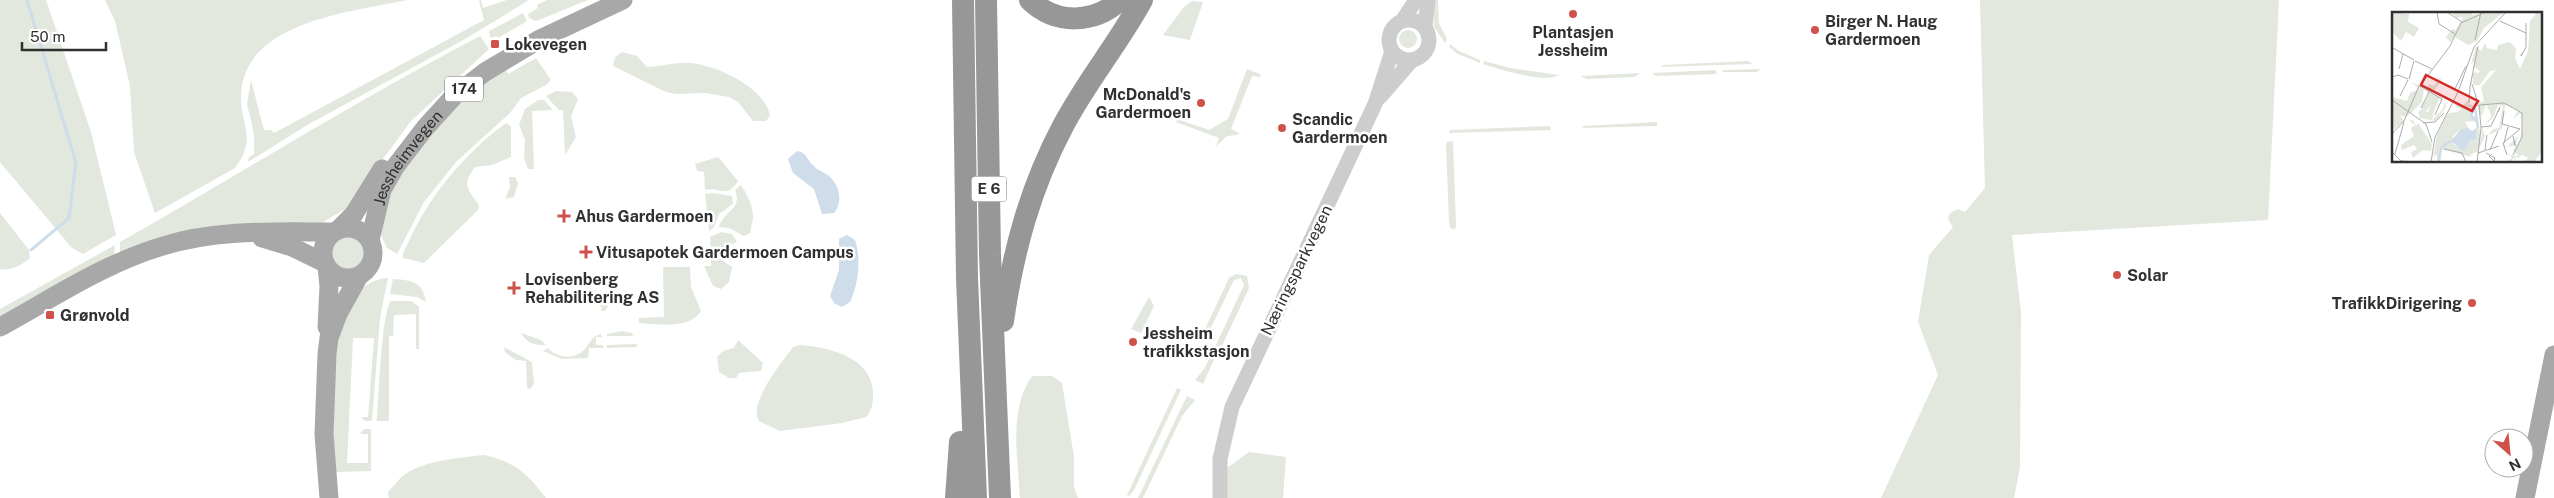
<svg xmlns="http://www.w3.org/2000/svg" width="2554" height="498" viewBox="0 0 2554 498" font-family="'Public Sans',sans-serif">
  <style>
    .green { fill: #e2e8dd }
    .water { fill: #cfdce9 }
    .lines { fill: none; stroke-linecap: round; stroke-linejoin: round }
    .stream { stroke: #cfdce9; stroke-width: 3 }
    .minor { stroke: #cdcdcd; stroke-width: 15 }
    .major { stroke: #a8a8a8; stroke-width: 19 }
    .highway { stroke: #979797; stroke-width: 22 }
    .poi-dot { fill: #d0504a; stroke: #fff; stroke-width: 2 }
    .labels { text-anchor: middle; stroke-width: 5; stroke-linejoin: round; paint-order: stroke }
    .shield { fill: #fff; stroke: #6e6e6e; stroke-width: 1 }
    .shield-label { font-size: 15px; font-weight: bold; fill: #303030 }
    .poi-label { font-size: 16px; font-weight: bold; fill: #303030; stroke: #fff; text-anchor: start }
    .street-label { font-size: 16px; fill: #303030; stroke: #fff }
    .inset-river { fill: none; stroke: #cfdce9; stroke-width: 2.5 }
    .inset-road { fill: none; stroke: #acacac; stroke-width: 1 }
    .view { fill: #d62828; fill-opacity: 0.15; stroke: #d62828; stroke-width: 2.5 }
    .inset-edge { fill: none; stroke: #303030; stroke-width: 2.5 }
  </style>
  <rect width="100%" height="100%" fill="#fff"/>
  <!-- green -->
  <g class="green">
    <path d="M0,0H46L91,132L116,235L83,254L72,248L0,162Z"/>
    <path d="M105,0H407C352,12 244,21 241,95C240,127 258,137 235,168L155,213L134,152L130,86L115,21Z"/>
    <path d="M481,0L483,8L507,0H529L467,38L309,124L248,162L249,157L254,154V134L247,104L251,80L264,130H271L274,133L484,20L479,1Z"/>
    <path d="M547,0H588L539,20L535,21L529,18L528,14L538,8L537,5Z"/>
    <path d="M1434,0H1438L1439,23L1447,39L1445,43L1434,27Z"/>
    <path d="M1980,0H2279L2268,220L2012,235L2021,313L2020,467L2014,498H1881L1938,375L1918,322L1929,255L1953,227L1948,219L1950,213L1958,209L1965,212L1985,188Z"/>
    <path d="M1192,1L1203,2L1190,40L1163,35L1184,7Z"/>
    <path d="M523,13L527,21L498,38L497,36L490,38L489,31Z"/>
    <circle cx="1408" cy="39" r="9"/>
    <path d="M480,36L489,49L411,121L347,208L320,224L120,253V242C240,174 357,100 480,36Z"/>
    <path d="M1450,44L1459,51L1480,60V63L1458,54L1449,47Z"/>
    <path d="M622,52L637,56L647,67C661,67 675,62 689,63C715,64 766,88 770,116L766,121H753L738,102L729,97L705,93L676,94L666,92L613,66L615,57Z"/>
    <path d="M536,58L551,80L546,85L521,98L510,113L457,161L424,202L397,254L386,247L380,232L390,183L462,97L506,70L508,74Z"/>
    <path d="M1484,61L1510,68L1559,75C1545,84 1499,69 1483,64Z"/>
    <path d="M1749,61L1752,64L1660,67L1664,65Z"/>
    <path d="M1247,69L1260,74L1261,77L1252,76L1231,129L1239,133L1237,135L1227,136L1216,146L1219,138L1176,122L1177,119L1209,130L1228,119Z"/>
    <path d="M1760,69L1757,72H1722L1723,70Z"/>
    <path d="M1715,70L1717,74L1656,76L1652,73Z"/>
    <path d="M1640,73L1635,77L1587,79L1580,76Z"/>
    <path d="M556,91L572,92L578,99L571,116L576,137L565,155L563,110H559L546,96Z"/>
    <path d="M538,100H544L553,110L532,111L534,169H528L524,158L525,140L519,125L525,109Z"/>
    <path d="M1657,122V126L1582,128L1584,126Z"/>
    <path d="M506,123L511,126V157L492,165L475,167C461,185 468,189 479,205L478,210L424,263L403,258C402,252 407,246 409,241C430,195 465,153 506,123Z"/>
    <path d="M1550,126L1551,130L1449,133L1450,130Z"/>
    <path d="M1453,141L1456,226L1455,229L1450,228L1449,221L1446,145L1447,142Z"/>
    <path d="M718,157L738,181C726,200 721,186 705,190L704,172L697,171L695,164Z"/>
    <path d="M509,177H515L518,183L514,197L505,199L510,187Z"/>
    <path d="M741,185C747,195 753,205 753,217C753,223 750,227 751,233L744,236L729,228L719,227C723,211 743,210 735,190Z"/>
    <path d="M712,193L732,196L733,204L719,214L714,227L709,231L705,194Z"/>
    <path d="M0,213L29,250L30,258C22,265 11,271 0,269Z"/>
    <path d="M721,232L732,234L737,242L728,246L722,253L711,254L710,237Z"/>
    <circle cx="348" cy="253" r="16"/>
    <path d="M115,245L114,255L0,317V309Z"/>
    <path d="M719,258L732,267L729,282L721,289L713,286L704,266H711V260Z"/>
    <path d="M663,267H690L691,287L701,311C689,330 658,324 639,323V318L664,317Z"/>
    <path d="M1236,274L1247,276L1249,288L1220,350L1215,347L1244,285L1241,278L1234,280L1204,342L1200,340L1229,278Z"/>
    <path d="M388,278L380,318L372,421H365L361,417H368L374,338H353L347,463H368V434H360L364,429H371V471L335,472C333,426 320,281 388,278Z"/>
    <path d="M393,279C412,280 423,282 426,302L417,297L390,294Z"/>
    <path d="M598,295L608,297L606,304L608,306L605,311H601L602,307L593,303Z"/>
    <path d="M1149,297L1154,306L1141,333L1131,329Z"/>
    <path d="M391,301H411L419,307V349H416V314L394,315L393,336H389V421H377C378,403 382,309 391,301Z"/>
    <path d="M622,331L632,333L633,336H607V334Z"/>
    <path d="M521,333L541,340L546,345C536,346 526,343 521,333Z"/>
    <path d="M601,334L602,337H596V345H602L604,348H589L588,358L562,359L543,351L548,348C557,358 574,360 584,350C591,343 590,337 601,334Z"/>
    <path d="M738,340L763,363L761,371L739,373L736,378H729L719,372L717,357L723,351L734,348Z"/>
    <path d="M637,344V347L607,348V345Z"/>
    <path d="M800,345C828,347 871,357 873,391C873,401 873,410 866,417L842,423L780,431L759,421C748,403 782,362 793,347Z"/>
    <path d="M504,347L532,362L534,384L530,389L527,388L526,361L516,360L505,352Z"/>
    <path d="M1213,351L1217,353L1203,384L1195,380L1204,369Z"/>
    <path d="M1032,376H1052L1062,383L1074,457V487L1078,498H1020C1018,457 1008,411 1032,376Z"/>
    <path d="M1177,388L1181,390L1134,490L1129,496L1127,495Z"/>
    <path d="M1187,396L1195,400L1182,416L1143,498H1138Z"/>
    <path d="M1249,452L1286,457L1283,498H1223L1220,473Z"/>
    <path d="M484,455C515,462 527,473 546,498H389L388,492C393,487 398,480 404,475C425,460 459,458 484,455Z"/>
  </g>
  <!-- water -->
  <g class="water">
    <path d="M797,151C807,152 807,161 814,166C818,171 825,172 830,177C840,186 843,203 834,213L822,214L814,189L793,173L788,159Z"/>
    <path d="M847,235L855,240C861,259 859,283 850,302L842,307L834,303L830,296L839,270V239Z"/>
  </g>
  <g class="lines">
    <!-- stream -->
    <path class="stream" d="M27,0L76,163L69,218L31,250"/>
    <!-- minor -->
    <g class="minor">
      <circle cx="1409" cy="40" r="20"/>
      <path d="M1402,21L1416,0"/>
      <path d="M1425,27L1428,0"/>
      <path d="M1380,97L1412,60"/>
      <path d="M1220,498V459L1232,407L1375,104L1392,51"/>
    </g>
    <!-- major -->
    <g class="major">
      <circle cx="348" cy="253" r="25"/>
      <path d="M339,229L354,214L382,169"/>
      <path d="M262,238L292,247L325,263"/>
      <path id="s1" d="M370,240L382,190L395,167L425,128L455,95L485,72L540,39L623,0"/>
      <path d="M327,267L329,286L327,327"/>
      <path d="M0,327C53,298 105,263 163,246C217,229 277,232 333,232"/>
      <path d="M329,498L324,434L327,354L329,338L338,314L359,276"/>
      <path d="M2525,498L2554,355"/>
    </g>
    <!-- highway -->
    <g class="highway">
      <path d="M963,0L967,278L976,498"/>
      <path d="M986,0L990,255L1000,498"/>
      <path d="M1030,0C1056,25 1094,24 1120,0"/>
      <path d="M1003,321C1013,252 1030,188 1063,126C1086,82 1118,44 1142,0"/>
      <path d="M956,498L960,442"/>
    </g>
  </g>
  <!-- markers -->
  <g class="poi-dot">
    <circle cx="1573" cy="14" r="5"/>
    <circle cx="1815" cy="30" r="5"/>
    <rect x="490" y="39" width="10" height="10" rx="2.5"/>
    <circle cx="1201" cy="103" r="5"/>
    <circle cx="1282" cy="128" r="5"/>
    <path d="M561.5 208.5h5v5h5v5h-5v5h-5v-5h-5v-5h5z"/>
    <path d="M583.5 244.5h5v5h5v5h-5v5h-5v-5h-5v-5h5z"/>
    <circle cx="2117" cy="275" r="5"/>
    <path d="M511.5 280.5h5v5h5v5h-5v5h-5v-5h-5v-5h5z"/>
    <circle cx="2472" cy="303" r="5"/>
    <rect x="45" y="310" width="10" height="10" rx="2.5"/>
    <circle cx="1133" cy="342" r="5"/>
  </g>
  <g class="labels">
    <!-- shield labels -->
    <g class="shield">
      <rect x="445" y="76.5" width="38" height="25" rx="4"/>
      <rect x="971.5" y="176.5" width="35" height="25" rx="4"/>
    </g>
    <g class="shield-label">
      <text x="464" y="94">174</text>
      <text x="989" y="194">E 6</text>
    </g>
    <!-- poi labels -->
    <g class="poi-label">
      <text x="1825" y="27">Birger N. Haug<tspan x="1825" dy="18">Gardermoen</tspan></text>
      <text x="1573" y="38" text-anchor="middle">Plantasjen<tspan x="1573" dy="18">Jessheim</tspan></text>
      <text x="505" y="50">Lokevegen</text>
      <text x="1191" y="100" text-anchor="end">McDonald's<tspan x="1191" dy="18">Gardermoen</tspan></text>
      <text x="1292" y="125">Scandic<tspan x="1292" dy="18">Gardermoen</tspan></text>
      <text x="575" y="222">Ahus Gardermoen</text>
      <text x="596" y="258">Vitusapotek Gardermoen Campus</text>
      <text x="2127" y="281">Solar</text>
      <text x="525" y="285">Lovisenberg<tspan x="525" dy="18">Rehabilitering AS</tspan></text>
      <text x="2462" y="309" text-anchor="end">TrafikkDirigering</text>
      <text x="60" y="321">Grønvold</text>
      <text x="1143" y="339">Jessheim<tspan x="1143" dy="18">trafikkstasjon</tspan></text>
    </g>
    <!-- street labels -->
    <g class="street-label">
      <text dy="6" stroke="none"><textPath href="#s1" startOffset="92">Jessheimvegen</textPath></text>
      <text transform="translate(1296 270) rotate(-64)" y="6">Næringsparkvegen</text>
    </g>
  </g>
  <!-- overview -->
  <g transform="translate(2392 12)">
    <rect width="150" height="150" fill="#fff"/>
    <path d="M0,0L17,2L16,10L27,16L22,25L14,20L9,29L1,21L3,18L0,20ZM59,0H80V3L112,0L92,16L85,29L76,33L63,25L58,30L54,25L61,16L63,19L70,8L71,5L65,6ZM142,0H150V139L144,148L142,150H132L136,146L130,145L138,146L130,143L126,146L128,148L123,144L124,148L121,146L120,150L117,149L120,145L115,143V136L111,132V131L115,135L125,125L126,126L121,134L115,135V143L127,144L121,139L128,128L131,113L129,101L121,107L126,99L122,96L113,93L110,117L96,123L101,117L107,116L111,94L106,93L101,106L90,115L93,124L86,139L78,143L79,145L50,137L46,150L44,142L41,146L45,123L56,101L66,100L69,97L66,95H70H65L62,92L71,94L78,86L76,91L80,93L92,89L89,75L104,58L98,59L88,73H82L81,70V61L86,60L83,65L88,59L82,55L81,60L82,49L79,52L84,35L89,39L93,31L95,36L105,38L106,33L118,30L124,37L123,46L128,57L136,39L138,9L144,2ZM80,93L79,100H83L82,94L85,93L89,105L94,93L98,100L99,105L90,115L89,131L86,106L78,103ZM81,109L85,111L84,128L78,127L73,138L61,132V124L69,117H77L73,110ZM47,66L50,68L40,81L51,87L49,89L48,86L44,93L47,92L43,96L40,108L51,97L53,89L54,95L44,109L28,106L26,100L30,97L36,100L39,93L34,99L29,96L37,82L32,77L30,90L19,101L40,132L39,139L31,138L21,146L19,140L25,137L22,133L10,138L9,133L22,124L19,116L23,113L17,108H21L24,114L26,111L19,101L13,105L8,103L12,109L0,119V85L15,89L18,81L27,77L20,70L28,74L38,81L34,77L37,72L42,74Z" fill="#e2e8dd" fill-rule="evenodd"/>
    <path d="M76,116L80,119L85,116L84,128H78L73,138H70L59,129L69,117Z" fill="#cfdce9"/>
    <path class="inset-river" d="M83,96L86,116M82,108L79,103L82,94M47,150L49,136L59,129"/>
    <path class="inset-road" d="M45,0L47,12L63,22M55,0L70,10M89,1L104,0M108,9L134,21M83,28L89,0M1,36L22,48M130,41L129,44L134,35V11M23,49L40,57M7,57L11,42M0,65L6,63L16,67M17,67L22,49M80,72L86,91M28,74L58,34L69,11L89,2M28,74L50,87M78,75L86,34M63,77L74,54M8,84L16,68M0,88L34,112L40,130M77,91L78,75M87,93L112,91L130,101V125L121,143M29,96L37,80M112,99L110,112L128,117M43,103L50,87M31,111L43,110L52,101M89,115L99,114L108,95L106,100M0,122L12,109L27,74M121,124L123,134V129M112,131L116,115M52,137L70,141L74,150M93,138L95,123M98,138L106,119M0,140L9,149L28,150M86,141L107,134M94,141L103,146L102,149L97,144M3,142L12,110M115,143L111,131L128,117M39,150L43,125L66,80L82,35L114,0M85,150L89,116L87,93"/>
    <path class="view" d="M34,63L86,89L80,99L29,73Z"/>
    <rect width="150" height="150" class="inset-edge"/>
  </g>
  <!-- north arrow -->
  <g transform="translate(2509 453) rotate(153)"><circle r="24" fill="#ffffff" stroke="#acacac"/>
  <path d="M0-4L9 19L0 12L-9 19Z" fill="#d0504a"/>
  <text y="-8" font-size="14" font-weight="bold" text-anchor="middle" fill="#303030">N</text>
  </g>
  <!-- scale -->
  <path d="M22 42v8h84v-8" fill="none" stroke="#303030" stroke-width="2.5"/>
  <text x="30" y="42" font-size="15" fill="#303030" stroke="#ffffff" stroke-width="4" paint-order="stroke">50 m</text>
</svg>
